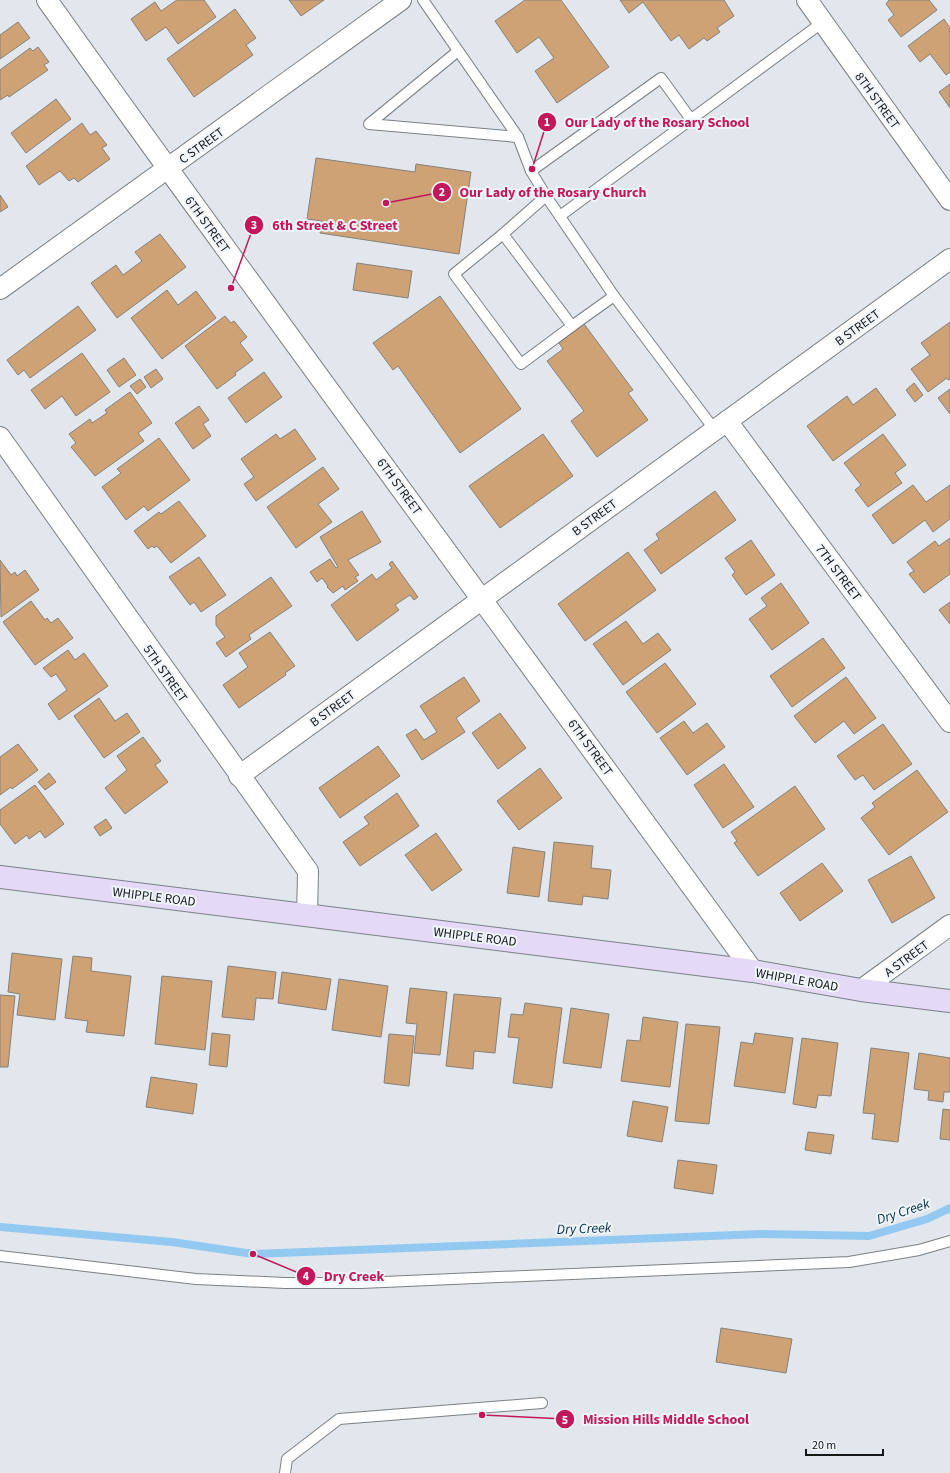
<svg xmlns="http://www.w3.org/2000/svg" width="950" height="1473" viewBox="0 0 950 1473" font-family="'Source Sans 3',sans-serif">
  <style>
    .lines { fill: none; stroke-linecap: round; stroke-linejoin: round }
    .stream { stroke: #93c9f1; stroke-width: 8 }
    .building { fill: #cea275; stroke: #85807b }
    .service-casing { stroke: #7b8084; stroke-width: 12 }
    .minor-casing { stroke: #7b8084; stroke-width: 22 }
    .secondary-casing { stroke: #7b8084; stroke-width: 24 }
    .service { stroke: #fff; stroke-width: 10 }
    .minor { stroke: #fff; stroke-width: 20 }
    .secondary { stroke: #e4d9f7; stroke-width: 22 }
    .labels { text-anchor: middle; stroke-width: 4; stroke-linejoin: round; paint-order: stroke }
    .street-label { font-size: 13px; fill: #151718; stroke: #eff5f9 }
    .water-label { font-size: 14px; font-style: italic; fill: #022e48; stroke: #eff5f9 }
    .leader { fill: none; stroke: #c2185b; stroke-width: 1.5 }
    .callout-dot { fill: #c2185b; stroke: #eff5f9; stroke-width: 1.5 }
    .mark-label { font-size: 12px; text-anchor: middle; font-weight: bold; fill: #fff }
    .callout-label { font-size: 14px; text-anchor: middle; font-weight: bold; fill: #c2185b; stroke: #eff5f9; stroke-width: 4; stroke-linejoin: round; paint-order: stroke }
  </style>
  <rect width="100%" height="100%" fill="#e1e7ec"/>
  <g class="lines">
    <!-- stream -->
    <path class="stream" d="M0,1227L172,1242L253,1254L761,1234L869,1236L927,1219L950,1208"/>
  </g>
  <!-- building -->
  <g class="building">
    <path d="M177,0H204L216,17L178,44L166,27L146,41L131,19L155,2L161,11Z"/>
    <path d="M289,0H324L301,16Z"/>
    <path d="M525,0H561L609,67L557,103L535,71L554,58L539,37L517,53L495,21Z"/>
    <path d="M620,0H724L734,16L717,28L720,32L707,41L704,38L689,49L679,35L671,41L643,2L629,13Z"/>
    <path d="M889,0H929L937,10L901,37L888,20L894,15L886,4Z"/>
    <path d="M235,9L256,38L246,45L253,55L194,97L167,59Z"/>
    <path d="M944,19L950,28V72L946,75L930,54L920,62L908,46Z"/>
    <path d="M18,22L30,38L0,59V35Z"/>
    <path d="M38,47L49,62L44,65L48,70L9,97L8,95L0,100V70L30,48L33,51Z"/>
    <path d="M950,84V108L939,92Z"/>
    <path d="M56,99L71,119L26,153L11,133Z"/>
    <path d="M82,123L90,135L96,131L107,145L102,148L110,159L78,182L74,178L69,181L60,171L39,185L26,166Z"/>
    <path d="M316,158L415,172L416,164L471,172L459,254L320,233L322,221L307,219Z"/>
    <path d="M0,195L8,207L0,212Z"/>
    <path d="M160,234L186,267L117,318L91,283L116,265L123,275L142,261L135,252Z"/>
    <path d="M357,263L412,271L408,298L353,290Z"/>
    <path d="M167,290L178,305L196,291L216,318L162,359L131,318Z"/>
    <path d="M440,296L521,409L460,453L398,366L393,370L373,343Z"/>
    <path d="M78,306L96,330L30,378L24,370L18,375L7,360Z"/>
    <path d="M225,316L231,323L234,321L247,337L240,343L253,360L235,373L236,375L217,389L185,346Z"/>
    <path d="M950,322V379L948,380L947,378L928,392L911,369L930,355L921,343Z"/>
    <path d="M584,324L633,390L628,393L648,420L597,457L571,421L584,411L547,361L563,349L559,343Z"/>
    <path d="M82,353L110,392L76,416L62,396L45,409L31,390Z"/>
    <path d="M124,358L136,375L119,387L107,370Z"/>
    <path d="M156,369L163,379L151,388L144,377Z"/>
    <path d="M264,372L282,397L246,423L228,398Z"/>
    <path d="M140,379L146,387L137,394L130,386Z"/>
    <path d="M914,383L923,395L915,402L906,390Z"/>
    <path d="M876,388L896,415L833,461L807,426L847,396L853,405Z"/>
    <path d="M950,389V414L938,398Z"/>
    <path d="M130,392L152,423L138,433L144,441L95,476L71,447L76,443L69,434L90,419L92,423L107,413L105,410Z"/>
    <path d="M199,406L209,420L203,424L211,436L193,449L175,423Z"/>
    <path d="M295,429L316,459L256,501L244,484L254,477L241,459L276,434L280,439Z"/>
    <path d="M543,434L573,476L500,528L469,486Z"/>
    <path d="M883,434L906,465L895,473L902,483L868,507L855,490L861,485L844,463Z"/>
    <path d="M159,438L190,480L148,511L144,506L126,520L102,487L121,473L117,469Z"/>
    <path d="M323,467L339,489L318,504L332,522L296,548L267,507Z"/>
    <path d="M913,485L926,502L950,485V519L933,532L925,520L893,544L872,515Z"/>
    <path d="M715,491L736,520L661,574L644,550L659,539L656,534Z"/>
    <path d="M179,501L206,536L171,563L157,546L154,548L152,546L148,549L134,531L159,512L161,514Z"/>
    <path d="M362,511L381,542L348,560L359,575L355,577L358,581L345,590L343,586L333,593L327,587L328,586L322,578L317,582L310,572L330,559L336,568L338,567L320,537Z"/>
    <path d="M950,538V574L924,593L909,574L914,571L907,562L935,541L939,546Z"/>
    <path d="M751,540L775,575L746,595L732,575L735,572L725,558Z"/>
    <path d="M628,552L656,590L585,641L558,604Z"/>
    <path d="M199,557L226,595L201,612L194,602L190,605L169,577Z"/>
    <path d="M0,560L11,575L15,572L17,576L25,570L39,590L1,617Z"/>
    <path d="M392,561L418,597L414,600L410,595L395,605L399,610L357,641L331,605L372,574L376,580L392,568L389,564Z"/>
    <path d="M271,577L292,606L249,635L251,639L226,657L216,643L225,637L216,625V616Z"/>
    <path d="M781,583L809,623L772,650L749,619L767,606L761,598Z"/>
    <path d="M31,601L45,620L47,618L51,623L58,618L73,638L35,665L3,622Z"/>
    <path d="M950,602V624L939,610Z"/>
    <path d="M626,621L643,644L658,633L671,650L623,685L593,644Z"/>
    <path d="M270,632L295,666L285,673L286,675L239,708L223,685L248,667L239,653Z"/>
    <path d="M823,638L845,668L792,707L770,676Z"/>
    <path d="M68,650L75,660L84,653L108,686L59,720L48,704L67,690L56,674L51,677L43,668Z"/>
    <path d="M665,663L696,704L657,733L626,692Z"/>
    <path d="M464,677L480,701L456,718L465,732L422,760L406,735L416,729L424,740L437,732L420,706Z"/>
    <path d="M846,677L876,718L854,734L844,721L815,743L794,716Z"/>
    <path d="M99,698L115,721L127,713L140,732L104,758L74,716Z"/>
    <path d="M500,713L526,748L498,769L472,733Z"/>
    <path d="M684,721L693,733L707,723L725,747L687,775L660,738Z"/>
    <path d="M883,724L912,764L874,790L863,775L855,780L837,756Z"/>
    <path d="M143,737L161,761L155,765L168,782L125,814L105,788L127,770L117,756Z"/>
    <path d="M18,744L38,770L12,789L11,787L0,795V757Z"/>
    <path d="M378,746L400,776L340,818L319,788Z"/>
    <path d="M724,764L754,807L723,828L694,785Z"/>
    <path d="M540,768L562,798L519,830L497,801Z"/>
    <path d="M917,770L948,812L889,855L861,818L875,807L872,803Z"/>
    <path d="M49,773L56,782L45,790L38,782Z"/>
    <path d="M35,785L64,824L45,838L40,831L29,839L27,835L15,844L0,824V810Z"/>
    <path d="M795,786L825,829L758,876L734,843L737,841L731,832Z"/>
    <path d="M397,793L419,826L360,866L343,842L369,824L364,817Z"/>
    <path d="M106,819L112,828L100,836L94,827Z"/>
    <path d="M436,833L462,870L432,891L405,855Z"/>
    <path d="M554,842L593,846L591,868L611,870L608,899L583,896L582,905L548,901Z"/>
    <path d="M513,847L545,852L539,897L507,893Z"/>
    <path d="M911,856L935,898L892,923L868,880Z"/>
    <path d="M822,863L843,891L800,921L780,893Z"/>
    <path d="M12,953L62,959L55,1020L17,1015L20,994L8,992Z"/>
    <path d="M73,956L92,958L91,971L131,976L124,1036L86,1032L88,1021L65,1018Z"/>
    <path d="M228,966L276,972L273,999L256,998L254,1020L222,1017Z"/>
    <path d="M282,972L331,979L326,1010L278,1003Z"/>
    <path d="M162,976L212,981L205,1050L155,1044Z"/>
    <path d="M339,979L388,986L381,1037L332,1030Z"/>
    <path d="M410,988L447,992L440,1055L414,1053L417,1024L406,1023Z"/>
    <path d="M454,994L501,998L495,1053L474,1051L473,1069L446,1066Z"/>
    <path d="M0,995L15,996L8,1067H0Z"/>
    <path d="M525,1003L562,1008L552,1088L513,1083L519,1038L508,1037L511,1014L523,1015Z"/>
    <path d="M571,1008L609,1014L601,1068L563,1063Z"/>
    <path d="M643,1017L678,1022L670,1087L621,1081L627,1040L640,1041Z"/>
    <path d="M686,1024L720,1027L709,1124L675,1121Z"/>
    <path d="M212,1033L230,1035L227,1067L209,1065Z"/>
    <path d="M755,1033L793,1038L785,1093L734,1086L741,1042L753,1044Z"/>
    <path d="M389,1034L414,1036L409,1086L384,1083Z"/>
    <path d="M802,1038L838,1043L831,1096L818,1095L816,1108L793,1104Z"/>
    <path d="M871,1048L909,1053L898,1142L872,1139L875,1114L863,1113Z"/>
    <path d="M919,1053L950,1058V1092H944L943,1102L928,1100L929,1091L914,1089Z"/>
    <path d="M151,1077L197,1084L193,1114L146,1107Z"/>
    <path d="M633,1101L668,1107L662,1142L627,1136Z"/>
    <path d="M943,1109L950,1110V1140L940,1139Z"/>
    <path d="M808,1132L834,1135L831,1154L805,1150Z"/>
    <path d="M678,1160L717,1165L713,1194L674,1188Z"/>
    <path d="M721,1328L792,1339L786,1373L716,1362Z"/>
  </g>
  <g class="lines">
    <defs>
      <g id="service">
        <path d="M423,0L518,137L531,171L546,196L614,296L714,429"/>
        <path d="M458,51L369,124L518,137"/>
        <path d="M531,171L661,78L690,118"/>
        <path d="M546,196L503,234L572,326L614,296"/>
        <path d="M560,216L823,22"/>
        <path d="M503,234L454,274L521,364L572,326"/>
        <path d="M0,1256L196,1279L285,1283H361L849,1262L919,1250L950,1241"/>
        <path d="M285,1473L287,1459L339,1419L542,1403"/>
      </g>
      <g id="minor">
        <path d="M47,0C279,326 518,647 753,971"/>
        <path d="M807,0L950,200"/>
        <path d="M0,289L401,0"/>
        <path d="M727,421L950,722"/>
        <path d="M0,437L308,871L307,916"/>
        <path d="M239,776L950,259"/>
        <path d="M861,990L950,925"/>
      </g>
      <path id="secondary" d="M0,877L753,971L861,990L950,1001"/>
    </defs>
    <!-- service casing -->
    <use href="#service" class="service-casing"/>
    <!-- minor casing -->
    <use href="#minor" class="minor-casing"/>
    <!-- secondary casing -->
    <use href="#secondary" class="secondary-casing"/>
    <!-- service -->
    <use href="#service" class="service"/>
    <!-- minor -->
    <use href="#minor" class="minor"/>
    <!-- secondary -->
    <use href="#secondary" class="secondary"/>
  </g>
  <g class="labels">
    <!-- street labels -->
    <g class="street-label">
      <text transform="translate(878 100) rotate(54)" y="5">8TH STREET</text>
      <text transform="translate(201 145) rotate(-36)" y="5">C STREET</text>
      <text transform="translate(208 224) rotate(54)" y="5">6TH STREET</text>
      <text transform="translate(857 327) rotate(-36)" y="5">B STREET</text>
      <text transform="translate(400 486) rotate(54)" y="5">6TH STREET</text>
      <text transform="translate(594 517) rotate(-36)" y="5">B STREET</text>
      <text transform="translate(839 572) rotate(53)" y="5">7TH STREET</text>
      <text transform="translate(166 673) rotate(55)" y="5">5TH STREET</text>
      <text transform="translate(332 708) rotate(-36)" y="5">B STREET</text>
      <text transform="translate(591 747) rotate(54)" y="5">6TH STREET</text>
      <text transform="translate(154 896) rotate(7)" y="5">WHIPPLE ROAD</text>
      <text transform="translate(475 936) rotate(7)" y="5">WHIPPLE ROAD</text>
      <text transform="translate(906 958) rotate(-36)" y="5">A STREET</text>
      <text transform="translate(797 979) rotate(10)" y="5">WHIPPLE ROAD</text>
    </g>
    <!-- water labels -->
    <g class="water-label">
      <text transform="translate(903 1211) rotate(-18)" y="5">Dry Creek</text>
      <text transform="translate(584 1228) rotate(-2)" y="5">Dry Creek</text>
    </g>
  </g>
  <!-- callouts -->
  <path class="leader" d="M532 169L547 122M386 203L442 192M231 288L254 225M253 1254L306 1276M482 1415L565 1419"/>
  <g class="callout-dot">
    <circle cx="532" cy="169" r="4"/>
    <circle cx="386" cy="203" r="4"/>
    <circle cx="231" cy="288" r="4"/>
    <circle cx="253" cy="1254" r="4"/>
    <circle cx="482" cy="1415" r="4"/>
    <circle cx="547" cy="122" r="10"/>
    <circle cx="442" cy="192" r="10"/>
    <circle cx="254" cy="225" r="10"/>
    <circle cx="306" cy="1276" r="10"/>
    <circle cx="565" cy="1419" r="10"/>
  </g>
  <g class="mark-label">
    <text x="547" y="126">1</text>
    <text x="442" y="196">2</text>
    <text x="254" y="229">3</text>
    <text x="306" y="1280">4</text>
    <text x="565" y="1424">5</text>
  </g>
  <g class="callout-label">
    <text x="657" y="127">Our Lady of the Rosary School</text>
    <text x="553" y="197">Our Lady of the Rosary Church</text>
    <text x="335" y="230">6th Street &amp; C Street</text>
    <text x="354" y="1281">Dry Creek</text>
    <text x="666" y="1424">Mission Hills Middle School</text>
  </g>
  <!-- scale -->
  <path d="M806 1449v6h77v-6" fill="none" stroke="#151718" stroke-width="2"/>
  <text x="812" y="1449" font-size="12" fill="#151718" stroke="#eff5f9" stroke-width="3" paint-order="stroke">20 m</text>
</svg>
